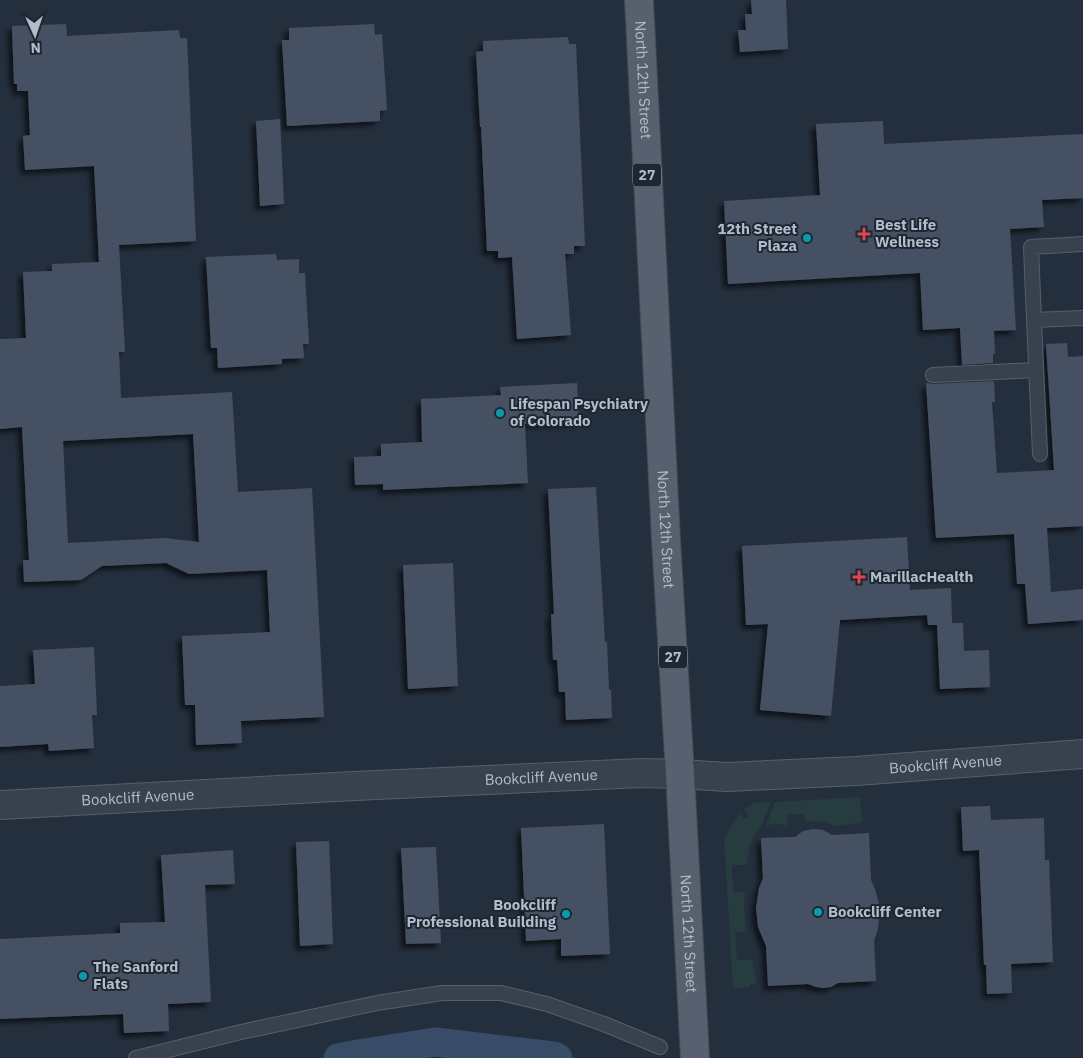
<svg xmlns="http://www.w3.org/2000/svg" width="1083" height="1058" viewBox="0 0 1083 1058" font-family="'IBM Plex Sans',sans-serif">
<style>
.green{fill:#263c3f}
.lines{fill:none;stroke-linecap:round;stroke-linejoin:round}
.canal{stroke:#394c67;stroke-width:29}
.building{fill:#455162;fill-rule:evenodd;filter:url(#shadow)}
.service-casing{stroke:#565f6c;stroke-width:16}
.minor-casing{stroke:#565f6c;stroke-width:30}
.tertiary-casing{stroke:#565f6c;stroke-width:30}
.primary-casing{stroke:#414a57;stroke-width:30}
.service{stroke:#38414e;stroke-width:14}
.minor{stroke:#38414e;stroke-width:28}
.tertiary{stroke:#38414e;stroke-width:28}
.primary{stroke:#56606e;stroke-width:28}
.health-dot{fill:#e0444e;stroke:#1d2633;stroke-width:2}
.culture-dot{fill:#0f9aa8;stroke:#1d2633;stroke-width:2}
.labels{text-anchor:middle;stroke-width:4;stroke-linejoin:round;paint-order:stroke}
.shield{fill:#1d2633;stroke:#878f9c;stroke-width:1}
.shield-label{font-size:14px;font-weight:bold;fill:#b4bcc9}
.street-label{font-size:15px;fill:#b4bcc9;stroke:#1d2633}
.poi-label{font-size:15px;font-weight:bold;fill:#b4bcc9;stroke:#1d2633;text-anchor:start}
</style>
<defs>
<filter id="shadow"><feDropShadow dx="-4.5" dy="4.5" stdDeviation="2.5" flood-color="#0009"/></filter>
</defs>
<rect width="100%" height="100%" fill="#242f3e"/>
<path class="green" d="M 860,797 L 862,823 L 835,826 L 826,822 L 805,821 L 804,814 L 787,815 L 787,826 L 781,824 L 766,825 L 775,802 Z
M 771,802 L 762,824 L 751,842 L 749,850 L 746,865 L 732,865 L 733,892 L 745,892 L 744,906 L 746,932 L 735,932 L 737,960 L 752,960 L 757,984 L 750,984 L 750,987 L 733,988 L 724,839 L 730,827 L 740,814 L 745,818 L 748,818 L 749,816 L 744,809 L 755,803 Z"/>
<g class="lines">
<path class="canal" d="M 338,1058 L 358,1054 L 435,1042 L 554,1056 L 558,1058"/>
</g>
<path class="building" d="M 751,0 L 786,0 L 788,49 L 740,52 L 738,30 L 746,30 L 745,14 L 752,14 Z
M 66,24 L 67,36 L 179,30 L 180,38 L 187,38 L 196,241 L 119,245 L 125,352 L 119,352 L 121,398 L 232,392 L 238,492 L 312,488 L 324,717 L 241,721 L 242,743 L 196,745 L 195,705 L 185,705 L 182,636 L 270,632 L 267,570 L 189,574 L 166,563 L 102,566 L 81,580 L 24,582 L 23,560 L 29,560 L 22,427 L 0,429 L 0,339 L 26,338 L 23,272 L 52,271 L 52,264 L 99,262 L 94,166 L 25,170 L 23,136 L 30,135 L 28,91 L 17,91 L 17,84 L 14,84 L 12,26 ZM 193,434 L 199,542 L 165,538 L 68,543 L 63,441 Z
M 374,24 L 375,35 L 382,34 L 387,110 L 380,111 L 380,121 L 287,126 L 282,40 L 289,40 L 289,28 Z
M 568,37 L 569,44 L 576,44 L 585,246 L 574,246 L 574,254 L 565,254 L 571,335 L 517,339 L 512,257 L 498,258 L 498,251 L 487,251 L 481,127 L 480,127 L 476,52 L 483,51 L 483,41 Z
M 280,119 L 284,204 L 260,206 L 256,121 Z
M 883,121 L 884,144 L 1083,134 L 1083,198 L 1042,200 L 1044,227 L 1010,229 L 1016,330 L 994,331 L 995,354 L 993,354 L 993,363 L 962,365 L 960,328 L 923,330 L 920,273 L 728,284 L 724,201 L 820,195 L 816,124 Z
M 276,254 L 277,260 L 299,259 L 299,273 L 305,273 L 309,344 L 303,344 L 304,358 L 282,359 L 282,364 L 218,368 L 217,348 L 211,348 L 206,257 Z
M 1067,343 L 1068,357 L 1083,356 L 1083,526 L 1047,528 L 1051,592 L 1083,589 L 1083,620 L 1028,624 L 1025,584 L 1017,584 L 1014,534 L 936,538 L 926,383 L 933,384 L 994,381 L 995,402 L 992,402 L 997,473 L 1054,470 L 1046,344 Z
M 577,383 L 579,422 L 525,424 L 528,483 L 383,490 L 383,484 L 355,485 L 354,457 L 381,456 L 381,444 L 422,442 L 421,399 L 501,395 L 500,387 Z
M 596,487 L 605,642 L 607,642 L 609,690 L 611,690 L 612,718 L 566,720 L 565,692 L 559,692 L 557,660 L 553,660 L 551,614 L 554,614 L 548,489 Z
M 907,537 L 910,590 L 951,588 L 952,623 L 963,623 L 964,651 L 989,650 L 990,687 L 940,689 L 937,625 L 928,625 L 927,615 L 840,620 L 831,716 L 760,710 L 768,624 L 746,625 L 742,546 Z
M 453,563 L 458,686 L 408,689 L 403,565 Z
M 94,647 L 97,715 L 92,715 L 94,748 L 49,751 L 48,744 L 0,747 L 0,686 L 35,684 L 33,650 Z
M 990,806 L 991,820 L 1044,818 L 1045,860 L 1049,860 L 1053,962 L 1011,964 L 1012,993 L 987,994 L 986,965 L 984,965 L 979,850 L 963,851 L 961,807 Z
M 604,824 L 610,954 L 561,956 L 561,939 L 526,941 L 521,828 Z
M 813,829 L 823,830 L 832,835 L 869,833 L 871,880 L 876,892 L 879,904 L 879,916 L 878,929 L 874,941 L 876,981 L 838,983 L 831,987 L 823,988 L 816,987 L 808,984 L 768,986 L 766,946 L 758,927 L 756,908 L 759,888 L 763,878 L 761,838 L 795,837 L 803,831 Z
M 329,841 L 333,944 L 300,946 L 296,842 Z
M 436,847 L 441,943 L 406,944 L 401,848 Z
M 233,850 L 235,884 L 205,885 L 211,1002 L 168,1004 L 169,1031 L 124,1033 L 123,1014 L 0,1019 L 0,939 L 120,933 L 120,923 L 165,922 L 161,855 Z"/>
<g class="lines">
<defs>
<path id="service" d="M 1083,244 L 1031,247 L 1034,320 L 1083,318
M 1034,320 L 1040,454
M 933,375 L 1036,370
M 136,1058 L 241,1032 L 377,1003 L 442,993 L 501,993 L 547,1004 L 604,1024 L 660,1047"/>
<g id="minor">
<path id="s1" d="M 0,805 L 354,786 L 642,773 L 680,774"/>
</g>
<g id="tertiary">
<path id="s2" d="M 680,774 L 727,777 L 856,771 L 1083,754"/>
</g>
<g id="primary">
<path id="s3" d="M 639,0 L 666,540 L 680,774 L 695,1058"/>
</g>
</defs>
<use href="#service" class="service-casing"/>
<use href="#minor" class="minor-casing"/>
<use href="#tertiary" class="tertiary-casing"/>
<use href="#primary" class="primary-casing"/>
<use href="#service" class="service"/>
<use href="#minor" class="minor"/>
<use href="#tertiary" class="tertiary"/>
<use href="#primary" class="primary"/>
</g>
<g class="health-dot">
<path d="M861.5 226.5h5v5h5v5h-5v5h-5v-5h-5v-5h5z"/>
<path d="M856.5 569.5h5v5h5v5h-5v5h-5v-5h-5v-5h5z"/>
</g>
<g class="culture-dot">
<circle cx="807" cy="238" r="5"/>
<circle cx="500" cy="413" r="5"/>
<circle cx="818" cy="912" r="5"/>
<circle cx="566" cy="914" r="5"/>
<circle cx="83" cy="976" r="5"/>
</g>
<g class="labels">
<g class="shield">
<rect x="633" y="163.5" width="28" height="23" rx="4"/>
<rect x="659" y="645.5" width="28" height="23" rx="4"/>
</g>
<g class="shield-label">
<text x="647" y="180">27</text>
<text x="673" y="662">27</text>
</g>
<g class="street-label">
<text dy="5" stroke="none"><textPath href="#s3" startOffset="80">North 12th Street</textPath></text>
<text dy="5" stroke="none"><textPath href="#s3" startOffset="530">North 12th Street</textPath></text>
<text dy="5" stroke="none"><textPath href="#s2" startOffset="266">Bookcliff Avenue</textPath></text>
<text dy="5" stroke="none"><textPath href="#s1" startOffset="542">Bookcliff Avenue</textPath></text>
<text dy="5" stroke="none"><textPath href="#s1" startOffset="138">Bookcliff Avenue</textPath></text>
<text dy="5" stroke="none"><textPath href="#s3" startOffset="935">North 12th Street</textPath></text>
</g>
<g class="poi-label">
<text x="875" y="230">Best Life<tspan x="875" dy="17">Wellness</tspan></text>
<text x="797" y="234" text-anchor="end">12th Street<tspan x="797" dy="17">Plaza</tspan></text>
<text x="510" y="409">Lifespan Psychiatry<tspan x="510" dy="17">of Colorado</tspan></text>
<text x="870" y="582">MarillacHealth</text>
<text x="556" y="910" text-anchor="end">Bookcliff<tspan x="556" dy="17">Professional Building</tspan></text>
<text x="828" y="917">Bookcliff Center</text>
<text x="93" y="972">The Sanford<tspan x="93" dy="17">Flats</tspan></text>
</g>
</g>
<g transform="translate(35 35) rotate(177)" stroke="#1d2633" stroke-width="4" paint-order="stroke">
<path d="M0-4L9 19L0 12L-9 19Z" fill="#b4bcc9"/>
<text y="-8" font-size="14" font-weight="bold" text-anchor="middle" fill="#b4bcc9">N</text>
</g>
</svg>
